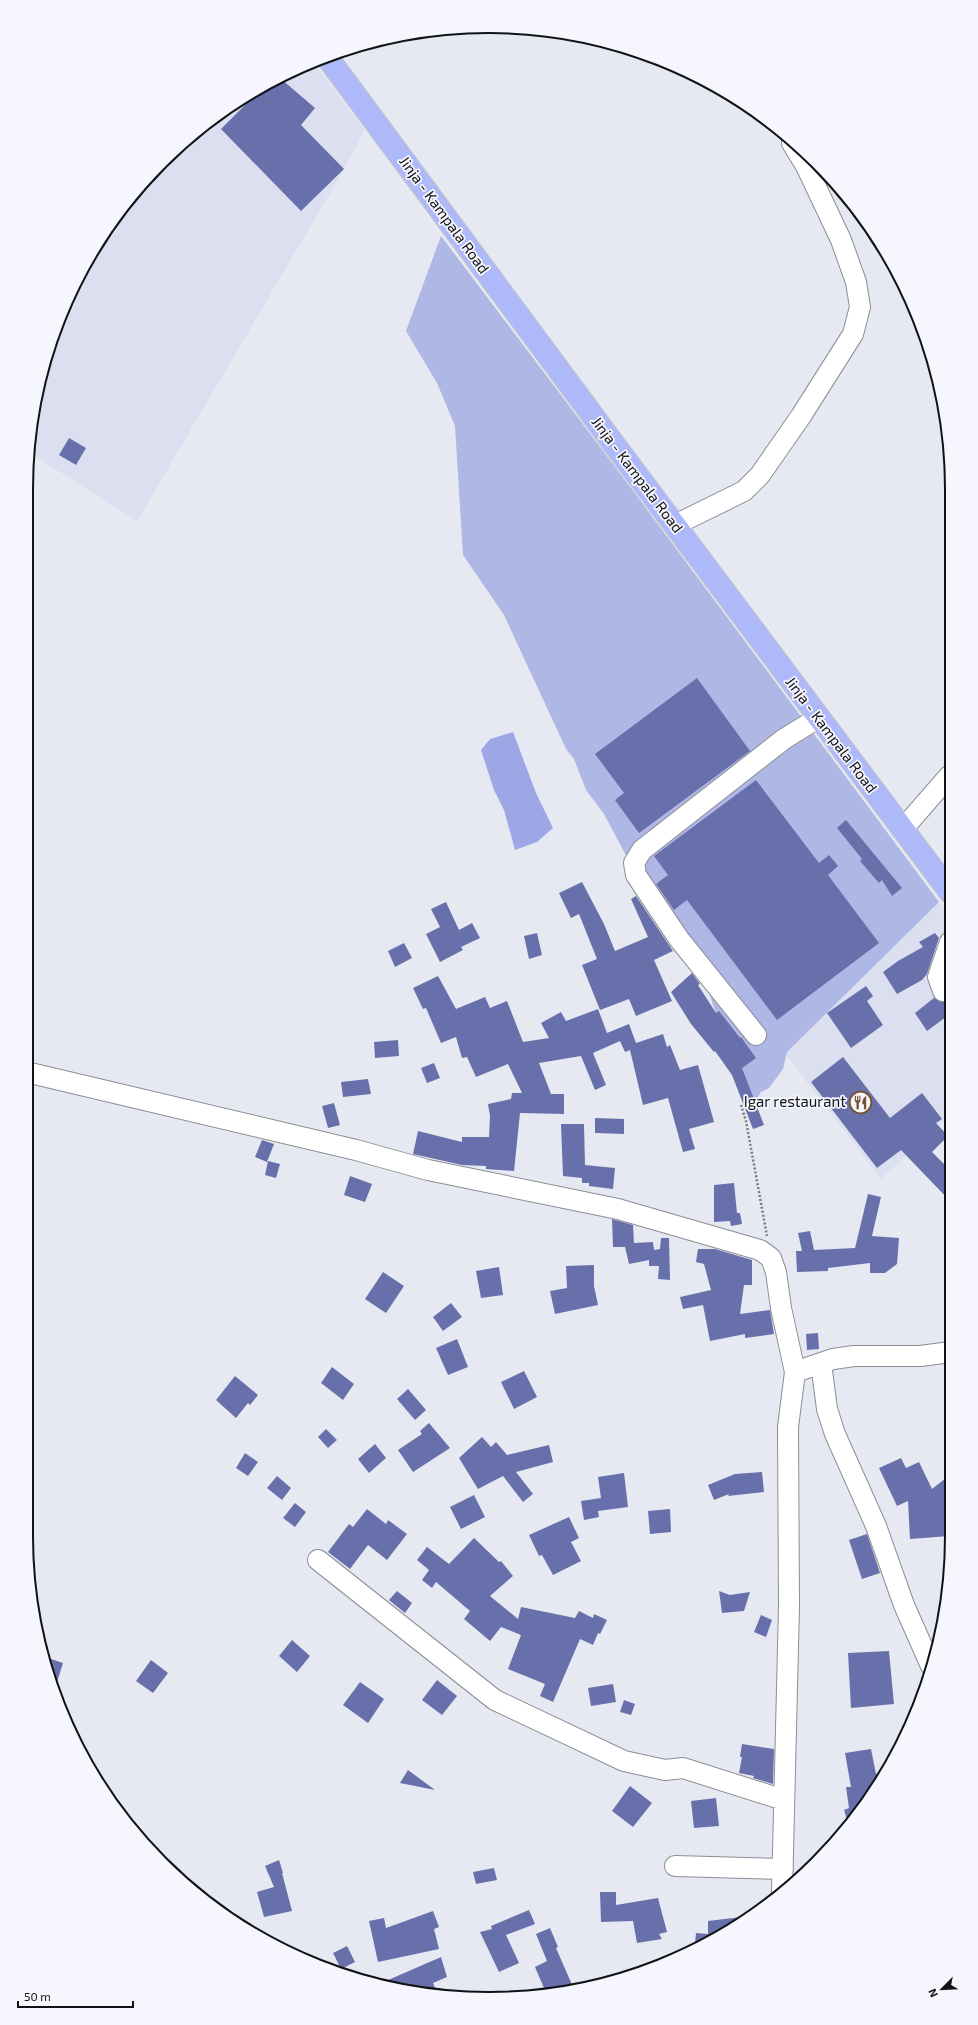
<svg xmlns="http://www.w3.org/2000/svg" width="978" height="2025" viewBox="0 0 978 2025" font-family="'Exo 2',sans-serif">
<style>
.built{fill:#dcdfef}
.green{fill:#afb7e5}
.water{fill:#9da7e6}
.building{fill:#6870ab}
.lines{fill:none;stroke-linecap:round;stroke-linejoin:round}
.minor-casing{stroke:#8c8e96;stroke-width:22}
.highway-casing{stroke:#c6c6c7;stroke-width:24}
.path{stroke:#797b81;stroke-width:2.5;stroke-dasharray:2 2;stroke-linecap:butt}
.minor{stroke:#fff;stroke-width:20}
.highway{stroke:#aeb9fa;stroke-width:22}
.labels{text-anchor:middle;stroke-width:3.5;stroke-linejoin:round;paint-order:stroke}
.street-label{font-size:15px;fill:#111215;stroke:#f5f6fe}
.poi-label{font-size:15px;fill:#111215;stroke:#f5f6fe;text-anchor:end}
.rim{fill:none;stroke:#111215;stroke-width:2}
</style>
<rect width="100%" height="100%" fill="#e7e9f2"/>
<path class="built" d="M 312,61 L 365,130 L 339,178 L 137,521 L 30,453 L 35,398 L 61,312 L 104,232 L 162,161 L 232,104 Z
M 939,902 L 950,916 L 950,1115 L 881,1179 L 784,1052 Z"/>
<path class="green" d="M 441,236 L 631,488 L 939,902 L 787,1052 L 783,1069 L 769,1088 L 761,1092 L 748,1114 L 708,989 L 639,880 L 604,814 L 586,790 L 574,759 L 566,749 L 504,615 L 463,555 L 455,426 L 437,383 L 406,331 Z"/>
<path class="water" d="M 513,732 L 536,793 L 553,828 L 537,842 L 515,850 L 504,810 L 494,790 L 481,750 L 490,739 Z"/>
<path class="building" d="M 280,78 L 315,108 L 301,125 L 344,169 L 301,211 L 221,129 L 263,87 Z
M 69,438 L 86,448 L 76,465 L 59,455 Z
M 697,678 L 750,751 L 639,833 L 615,800 L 624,793 L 595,754 Z
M 756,780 L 819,863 L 829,855 L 838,866 L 828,875 L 879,943 L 777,1020 L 687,900 L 674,910 L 656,884 L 668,875 L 654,856 Z
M 846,820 L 902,888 L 892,896 L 882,880 L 879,883 L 860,861 L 862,859 L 837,828 Z
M 582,882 L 604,924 L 615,951 L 648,937 L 631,899 L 636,896 L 673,951 L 654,960 L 672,1001 L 636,1016 L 629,999 L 600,1010 L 582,965 L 597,959 L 579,914 L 571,918 L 559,893 Z
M 446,902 L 459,930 L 472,923 L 480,938 L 461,947 L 463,950 L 440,962 L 426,934 L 440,927 L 431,909 Z
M 537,933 L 542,955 L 529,959 L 524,936 Z
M 935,933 L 939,938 L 927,974 L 922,980 L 897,994 L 883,972 L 898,961 L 923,947 L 919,942 Z
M 404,943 L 412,958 L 395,967 L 388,951 Z
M 692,973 L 700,984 L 698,985 L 716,1013 L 719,1011 L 740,1038 L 741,1037 L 756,1058 L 742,1068 L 764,1125 L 753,1129 L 732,1075 L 715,1051 L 714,1052 L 691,1024 L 671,992 Z
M 438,976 L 456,1009 L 485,997 L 490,1008 L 507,1001 L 523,1042 L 549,1038 L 541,1023 L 561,1012 L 566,1021 L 598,1009 L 607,1033 L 629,1024 L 636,1043 L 663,1034 L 667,1047 L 670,1045 L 680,1070 L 698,1065 L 714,1122 L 689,1129 L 695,1149 L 683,1152 L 668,1098 L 643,1105 L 630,1050 L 625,1052 L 620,1041 L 593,1053 L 606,1085 L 595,1090 L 581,1056 L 539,1063 L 551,1094 L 564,1094 L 564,1114 L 520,1113 L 514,1171 L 486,1169 L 486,1166 L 462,1165 L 413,1154 L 418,1131 L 462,1142 L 462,1137 L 489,1137 L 490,1116 L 488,1104 L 511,1099 L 512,1093 L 522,1093 L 508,1064 L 476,1077 L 467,1057 L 462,1058 L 456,1037 L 441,1043 L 426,1008 L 423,1009 L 413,988 Z
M 866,986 L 873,996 L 867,1001 L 883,1025 L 851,1048 L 827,1013 Z
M 934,998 L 941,1002 L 950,1000 L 950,1014 L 927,1031 L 915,1013 Z
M 398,1040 L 399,1056 L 375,1058 L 374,1042 Z
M 843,1057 L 890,1118 L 922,1093 L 942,1119 L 936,1123 L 948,1136 L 932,1152 L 951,1171 L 951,1202 L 901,1150 L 877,1168 L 811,1082 Z
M 434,1063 L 440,1078 L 427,1083 L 421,1068 Z
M 368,1079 L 371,1094 L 343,1097 L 341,1082 Z
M 334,1103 L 340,1125 L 328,1128 L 322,1106 Z
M 595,1118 L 624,1119 L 624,1134 L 595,1133 Z
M 561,1124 L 584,1124 L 585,1165 L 615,1168 L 613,1189 L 589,1186 L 589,1183 L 582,1183 L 582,1178 L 563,1176 Z
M 262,1140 L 274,1144 L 267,1162 L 255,1157 Z
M 268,1161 L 280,1164 L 276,1178 L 265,1175 Z
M 350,1176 L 372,1184 L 365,1202 L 344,1195 Z
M 734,1183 L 737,1213 L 740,1213 L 742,1224 L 731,1226 L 730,1221 L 714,1222 L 714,1185 Z
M 868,1194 L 881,1197 L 872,1236 L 899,1238 L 897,1264 L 885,1273 L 870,1273 L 870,1263 L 828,1268 L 828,1271 L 797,1272 L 796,1251 L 802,1251 L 798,1233 L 810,1231 L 814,1250 L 855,1248 Z
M 612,1219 L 633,1225 L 634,1243 L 653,1242 L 654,1250 L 660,1249 L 661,1238 L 669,1238 L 670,1280 L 658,1279 L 659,1266 L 649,1266 L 649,1260 L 629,1264 L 625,1247 L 613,1247 Z
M 698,1249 L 715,1249 L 752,1260 L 752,1285 L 744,1285 L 740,1314 L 770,1310 L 774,1334 L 745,1338 L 745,1334 L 710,1341 L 703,1305 L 683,1309 L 680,1297 L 711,1290 L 704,1264 L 696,1262 Z
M 594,1265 L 594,1286 L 598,1305 L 555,1314 L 550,1291 L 567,1288 L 566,1266 Z
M 499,1267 L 503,1295 L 481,1298 L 476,1271 Z
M 383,1272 L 404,1286 L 386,1313 L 365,1299 Z
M 451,1303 L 462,1317 L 443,1331 L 433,1317 Z
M 818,1333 L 819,1349 L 807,1350 L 806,1334 Z
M 457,1339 L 468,1367 L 448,1375 L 436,1348 Z
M 332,1367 L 354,1384 L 343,1400 L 321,1383 Z
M 524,1371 L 537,1397 L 514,1409 L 501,1382 Z
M 235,1376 L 258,1395 L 250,1405 L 248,1403 L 236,1418 L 216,1400 Z
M 408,1389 L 426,1410 L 415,1420 L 397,1399 Z
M 429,1423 L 450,1448 L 413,1472 L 398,1450 L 422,1434 L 420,1431 Z
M 326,1429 L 337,1440 L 328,1448 L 318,1437 Z
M 482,1437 L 491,1447 L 496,1442 L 507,1455 L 549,1445 L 553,1462 L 516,1472 L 533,1494 L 523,1502 L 503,1476 L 478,1489 L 459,1458 Z
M 375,1444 L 386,1458 L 369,1473 L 358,1459 Z
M 245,1453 L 258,1462 L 248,1476 L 236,1468 Z
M 901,1458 L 906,1468 L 919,1462 L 932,1489 L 946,1478 L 949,1536 L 910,1539 L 908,1501 L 897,1506 L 879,1468 Z
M 762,1472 L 764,1492 L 728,1496 L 729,1494 L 714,1500 L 708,1485 L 735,1474 Z
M 624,1473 L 628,1507 L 598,1511 L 599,1517 L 584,1520 L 581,1501 L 601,1498 L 598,1477 Z
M 277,1476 L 291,1488 L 282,1500 L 267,1488 Z
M 474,1495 L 485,1517 L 461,1529 L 450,1507 Z
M 295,1503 L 306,1512 L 295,1527 L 283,1518 Z
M 367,1509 L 386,1524 L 388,1520 L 407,1534 L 387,1560 L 368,1545 L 350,1569 L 328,1552 L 349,1524 L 353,1527 Z
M 670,1509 L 671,1532 L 650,1534 L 648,1511 Z
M 569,1517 L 579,1538 L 571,1542 L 581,1561 L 553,1575 L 542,1555 L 539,1556 L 529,1535 Z
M 867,1534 L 880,1573 L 862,1579 L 849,1540 Z
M 474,1538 L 499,1562 L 501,1561 L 513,1576 L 490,1596 L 518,1619 L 521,1607 L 575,1618 L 579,1611 L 593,1618 L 594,1614 L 607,1620 L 600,1634 L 598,1633 L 593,1645 L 580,1639 L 553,1702 L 540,1696 L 545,1684 L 508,1669 L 521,1635 L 501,1627 L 490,1641 L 464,1619 L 470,1611 L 436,1582 L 432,1588 L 422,1580 L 429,1570 L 417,1560 L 427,1547 L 449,1564 Z
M 397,1591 L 412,1603 L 405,1613 L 389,1600 Z
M 719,1591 L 730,1595 L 750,1592 L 744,1611 L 722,1613 Z
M 761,1615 L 772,1620 L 766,1637 L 754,1632 Z
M 292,1640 L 310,1656 L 297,1672 L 279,1656 Z
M 889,1651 L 894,1704 L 851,1708 L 848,1653 Z
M 51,1659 L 63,1663 L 54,1692 L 47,1671 Z
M 151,1660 L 168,1673 L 153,1693 L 136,1681 Z
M 437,1680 L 457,1696 L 442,1715 L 422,1700 Z
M 360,1682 L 384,1699 L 368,1723 L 343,1705 Z
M 613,1684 L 616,1702 L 591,1706 L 588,1688 Z
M 624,1700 L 635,1704 L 631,1715 L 620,1712 Z
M 742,1744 L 774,1749 L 773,1784 L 753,1778 L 754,1776 L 739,1773 L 742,1757 L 740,1757 Z
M 871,1749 L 876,1774 L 885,1772 L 874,1793 L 849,1826 L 844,1810 L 849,1808 L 846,1787 L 851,1787 L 845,1753 Z
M 408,1770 L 435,1790 L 400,1783 Z
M 630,1786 L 652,1803 L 633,1827 L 612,1811 Z
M 716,1798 L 719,1826 L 694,1828 L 691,1801 Z
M 279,1860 L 283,1873 L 282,1873 L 292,1911 L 264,1917 L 257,1892 L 274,1887 L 265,1866 Z
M 494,1868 L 497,1880 L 476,1884 L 473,1872 Z
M 600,1892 L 616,1892 L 616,1905 L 658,1898 L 667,1932 L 659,1934 L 662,1939 L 637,1943 L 633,1921 L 601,1922 Z
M 529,1910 L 535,1924 L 506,1935 L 519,1963 L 499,1972 L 480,1932 L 492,1929 L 491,1926 Z
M 433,1911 L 439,1927 L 434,1929 L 439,1949 L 378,1962 L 369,1921 L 384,1918 L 386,1928 Z
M 750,1916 L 704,1945 L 695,1944 L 696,1933 L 708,1934 L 708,1921 Z
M 550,1928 L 558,1947 L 556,1948 L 573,1987 L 562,1992 L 547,1995 L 535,1967 L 547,1961 L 536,1934 Z
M 347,1946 L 355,1962 L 341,1969 L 333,1953 Z
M 441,1957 L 447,1977 L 433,1983 L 438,1995 L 398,1990 L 379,1984 Z"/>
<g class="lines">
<defs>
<path id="minor" d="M 675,525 L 744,491 L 760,475 L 801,416 L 853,334 L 860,307 L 856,282 L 841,240 L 806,166 L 792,143
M 902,830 L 949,776
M 943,991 L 938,977 L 950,942
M 756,1035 L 679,939 L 636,875 L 634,863 L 642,850 L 784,739 L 818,718
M 26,1072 L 356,1150 L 428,1170 L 618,1209 L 760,1250 L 771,1258 L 776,1272 L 781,1308 L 795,1372
M 821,1363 L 827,1409 L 835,1434 L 876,1526 L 904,1605 L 931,1666
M 318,1560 L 495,1700 L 624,1761 L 665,1770 L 683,1768 L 784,1800
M 675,1866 L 783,1869
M 782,1893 L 789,1606 L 788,1427 L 795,1372 L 833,1359 L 854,1356 L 920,1356 L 951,1352"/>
<path id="highway" d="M 327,57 L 613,443 L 950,892"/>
</defs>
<use href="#minor" class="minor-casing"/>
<use href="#highway" class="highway-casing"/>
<path class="path" d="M 741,1105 L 746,1121 L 767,1236"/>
<use href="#minor" class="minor"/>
<use href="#highway" class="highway"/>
</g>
<defs>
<symbol id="restaurant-ring" viewBox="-11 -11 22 22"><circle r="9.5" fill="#f5f6fe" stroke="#76522b" stroke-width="1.5"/><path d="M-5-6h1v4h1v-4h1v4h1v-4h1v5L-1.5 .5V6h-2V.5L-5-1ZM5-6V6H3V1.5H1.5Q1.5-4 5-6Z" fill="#76522b"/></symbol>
</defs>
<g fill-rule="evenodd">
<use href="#restaurant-ring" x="848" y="1090" width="25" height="25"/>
</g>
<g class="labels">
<g class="street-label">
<text transform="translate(444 215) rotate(54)" y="5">Jinja - Kampala Road</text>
<text transform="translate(637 475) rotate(53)" y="5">Jinja - Kampala Road</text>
<text transform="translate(831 735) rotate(53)" y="5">Jinja - Kampala Road</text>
</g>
<g class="poi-label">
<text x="846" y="1107">Igar restaurant</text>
</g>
</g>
<path d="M0 0H978V2025H0ZM489 33H489A456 456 0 0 1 945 489V1536A456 456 0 0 1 489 1992H489A456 456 0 0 1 33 1536V489A456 456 0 0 1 489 33Z" fill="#f5f6fe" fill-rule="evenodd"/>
<path class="rim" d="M489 33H489A456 456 0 0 1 945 489V1536A456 456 0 0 1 489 1992H489A456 456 0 0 1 33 1536V489A456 456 0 0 1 489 33Z"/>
<g transform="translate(942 1989) rotate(246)" stroke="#f5f6fe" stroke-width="3" paint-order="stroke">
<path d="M0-3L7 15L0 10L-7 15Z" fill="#111215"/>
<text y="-6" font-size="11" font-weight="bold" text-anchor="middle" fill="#111215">N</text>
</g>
<path d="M18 2001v6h115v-6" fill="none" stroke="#111215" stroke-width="2"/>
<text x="24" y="2001" font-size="12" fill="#111215" stroke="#f5f6fe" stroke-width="3" paint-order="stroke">50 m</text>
</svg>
